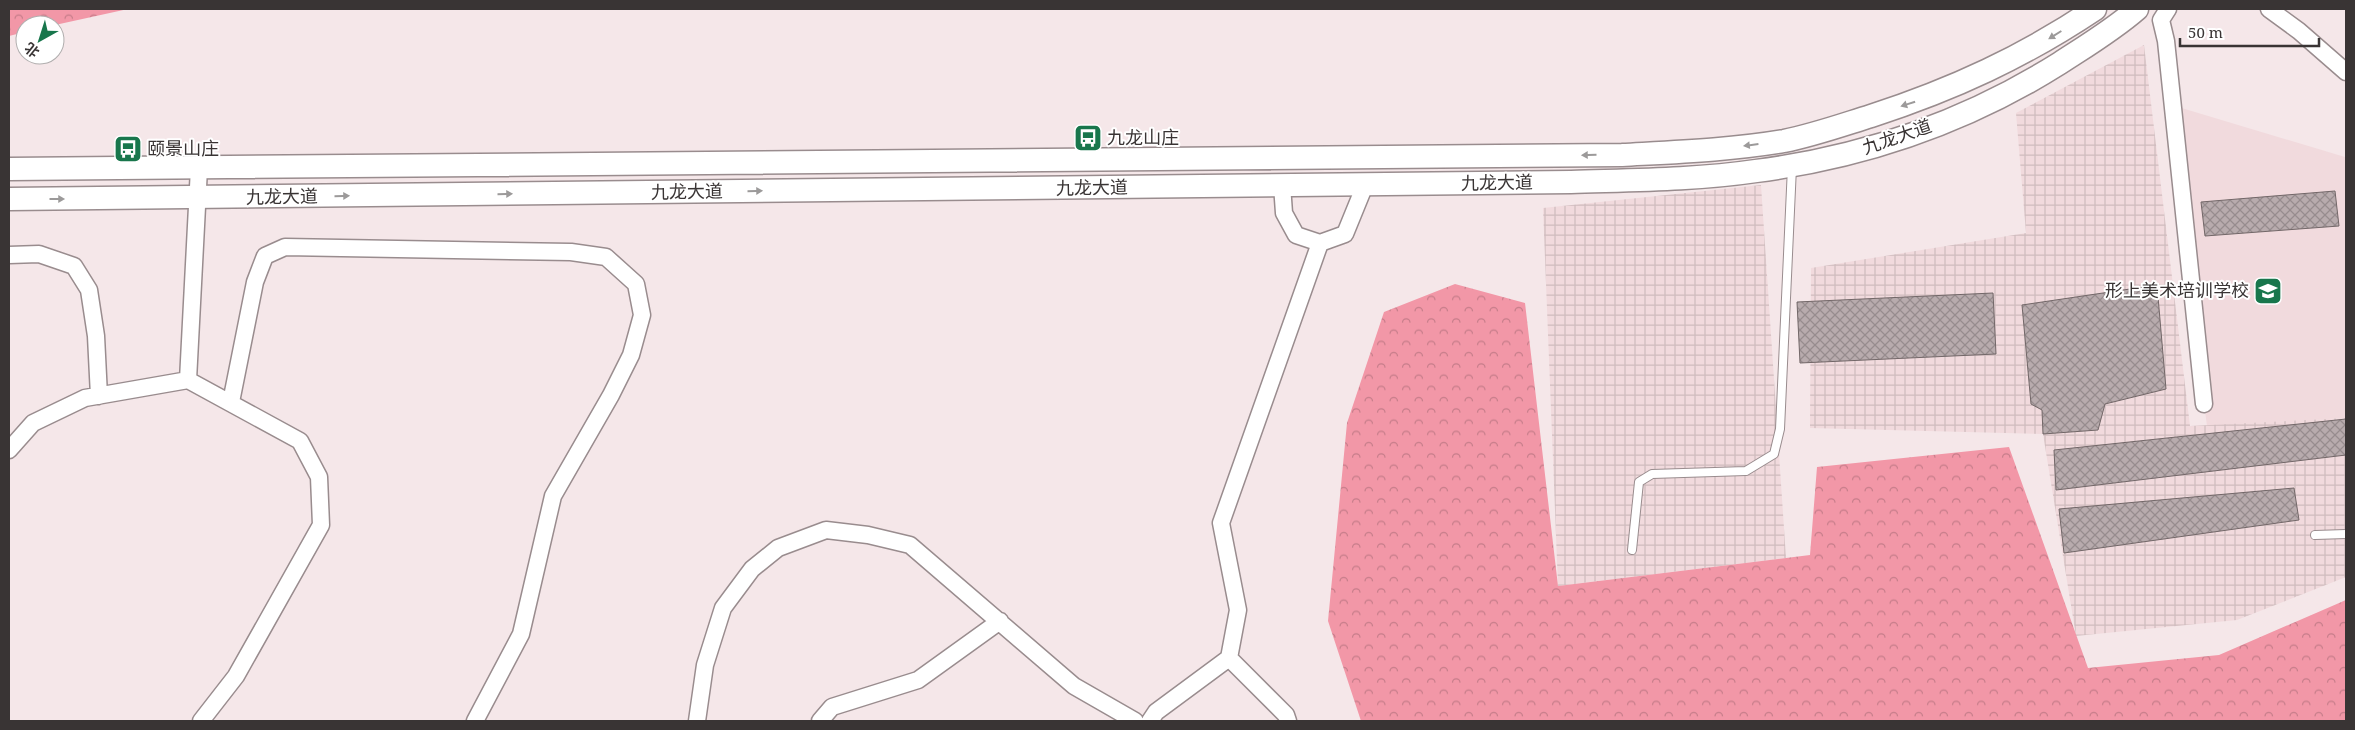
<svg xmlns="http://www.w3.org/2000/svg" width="2355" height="730" viewBox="0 0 2355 730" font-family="'Noto Serif','Noto Sans SC',serif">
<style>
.built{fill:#f1dadd}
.industrial{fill:url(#industrial-grid)}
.forest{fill:url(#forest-crowns)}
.building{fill:url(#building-cross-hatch);stroke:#726768}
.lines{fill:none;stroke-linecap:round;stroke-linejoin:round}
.service-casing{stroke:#998c8e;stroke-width:10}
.minor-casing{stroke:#998c8e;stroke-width:19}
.secondary-casing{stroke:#998c8e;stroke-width:25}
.service{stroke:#fff;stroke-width:8}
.minor{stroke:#fff;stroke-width:16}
.secondary{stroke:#fff;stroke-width:22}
.oneway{fill:#9c9a9a}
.labels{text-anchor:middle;stroke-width:4;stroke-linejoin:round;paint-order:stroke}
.street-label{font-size:18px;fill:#393434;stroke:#fff}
.poi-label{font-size:18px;fill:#393434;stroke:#fff;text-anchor:start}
</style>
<defs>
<pattern id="industrial-grid" width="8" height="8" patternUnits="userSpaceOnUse" patternTransform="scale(1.25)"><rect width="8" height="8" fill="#f1dadd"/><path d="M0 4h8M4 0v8" fill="none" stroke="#cfbcbe"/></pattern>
<pattern id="forest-crowns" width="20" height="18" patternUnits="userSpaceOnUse" patternTransform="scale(1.25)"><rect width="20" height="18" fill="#f297a7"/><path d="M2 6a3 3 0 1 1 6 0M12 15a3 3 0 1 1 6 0" fill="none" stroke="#c57c89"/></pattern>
<pattern id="building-cross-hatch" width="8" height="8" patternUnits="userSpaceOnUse" patternTransform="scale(1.25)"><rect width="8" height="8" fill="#b8abad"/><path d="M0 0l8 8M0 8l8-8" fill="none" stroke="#978c8e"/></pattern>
</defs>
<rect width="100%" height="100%" fill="#f5e7e9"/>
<path class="built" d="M 2165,103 L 2345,157 L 2346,418 L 2207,426 Z"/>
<path class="industrial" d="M 2144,45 L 2190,426 L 2346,418 L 2346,577 L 2237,620 L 2076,636 L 2043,434 L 1810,428 L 1811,268 L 2026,233 L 2016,113 Z
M 1761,185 L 1786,558 L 1558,586 L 1543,208 Z"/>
<path class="forest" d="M 9,9 L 128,9 L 55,25 L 25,25 L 25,32 L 9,36 Z
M 1455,284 L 1525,303 L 1558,586 L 1810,555 L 1817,467 L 2009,447 L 2088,668 L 2219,655 L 2346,600 L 2346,721 L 1361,721 L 1328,621 L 1347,423 L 1384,312 Z"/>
<path class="building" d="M 2335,191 L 2339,226 L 2205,236 L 2201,202 Z
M 2157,285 L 2166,389 L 2105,404 L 2098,430 L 2043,434 L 2042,410 L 2031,404 L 2022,305 Z
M 1993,293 L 1996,354 L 1800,363 L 1797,302 Z
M 2346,419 L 2346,455 L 2056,490 L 2054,450 Z
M 2294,488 L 2299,520 L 2064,553 L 2059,509 Z"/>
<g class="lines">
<defs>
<path id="service" d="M 2315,535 L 2346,534
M 1632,550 L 1639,482 L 1652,474 L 1746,471 L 1774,454 L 1780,429 L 1792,167"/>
<path id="minor" d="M 2168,9 L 2161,20 L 2166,41 L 2204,404
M 2269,9 L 2299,31 L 2346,72
M 1282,185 L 1284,213 L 1296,235 L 1320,243 L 1345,234 L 1365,185
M 9,255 L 39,254 L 74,266 L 89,290 L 96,336 L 99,396
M 188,380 L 199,168
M 231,402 L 255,282 L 265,256 L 285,247 L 571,252 L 606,257 L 636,284 L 642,315 L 631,355 L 611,395 L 553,496 L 521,634 L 475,721
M 9,450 L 33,423 L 85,398 L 188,380 L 300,441 L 319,477 L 321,525 L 236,676 L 201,721
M 697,721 L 705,665 L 723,608 L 752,569 L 778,548 L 826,530 L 868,535 L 910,545 L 1074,686 L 1135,721
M 820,721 L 832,707 L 918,680 L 1000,621
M 1150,721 L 1156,712 L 1229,658
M 1288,721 L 1286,715 L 1229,658 L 1238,610 L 1221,523 L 1320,243"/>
<path id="secondary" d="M 9,169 L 1622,155 C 1676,152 1731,150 1784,141 C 1814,135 1842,125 1871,116 C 1954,89 2023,57 2095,9
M 9,199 L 1571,182 C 1633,180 1695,180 1756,171 C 1864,157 1968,121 2060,63 C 2086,46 2113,30 2137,9"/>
</defs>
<use href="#service" class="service-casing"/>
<use href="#minor" class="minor-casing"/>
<use href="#secondary" class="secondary-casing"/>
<use href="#service" class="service"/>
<use href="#minor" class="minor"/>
<use href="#secondary" class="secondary"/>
</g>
<defs><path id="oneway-solid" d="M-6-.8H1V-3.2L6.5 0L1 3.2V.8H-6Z" transform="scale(1.25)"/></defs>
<g class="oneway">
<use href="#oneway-solid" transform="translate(2055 35) rotate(148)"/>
<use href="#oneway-solid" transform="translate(1908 104) rotate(162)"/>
<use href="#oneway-solid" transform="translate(1751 145) rotate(173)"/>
<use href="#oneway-solid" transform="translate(1589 155) rotate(179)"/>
<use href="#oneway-solid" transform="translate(755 191) rotate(-1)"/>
<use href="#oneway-solid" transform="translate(505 194) rotate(-1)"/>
<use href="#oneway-solid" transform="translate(342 196) rotate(-1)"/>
<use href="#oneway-solid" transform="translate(57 199)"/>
</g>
<defs>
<symbol id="bus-square" viewBox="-11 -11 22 22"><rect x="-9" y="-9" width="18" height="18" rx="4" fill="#18764c" stroke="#fff"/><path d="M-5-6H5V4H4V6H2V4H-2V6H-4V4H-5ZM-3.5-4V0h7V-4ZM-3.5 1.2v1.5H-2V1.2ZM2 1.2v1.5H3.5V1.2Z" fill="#fff"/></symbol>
<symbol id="school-square" viewBox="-11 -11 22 22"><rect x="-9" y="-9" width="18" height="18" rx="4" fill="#18764c" stroke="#fff"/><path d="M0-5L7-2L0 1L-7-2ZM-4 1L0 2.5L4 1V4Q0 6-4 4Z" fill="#fff"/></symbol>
</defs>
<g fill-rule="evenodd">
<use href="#bus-square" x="1072" y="122" width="32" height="32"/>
<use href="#bus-square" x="112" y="133" width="32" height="32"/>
<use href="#school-square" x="2252" y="275" width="32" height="32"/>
</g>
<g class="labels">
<g class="street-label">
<text transform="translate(1897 137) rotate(-19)" y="6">九龙大道</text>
<text transform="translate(1497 183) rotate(-1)" y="6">九龙大道</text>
<text transform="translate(1092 188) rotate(-1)" y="6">九龙大道</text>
<text transform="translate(687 192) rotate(-1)" y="6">九龙大道</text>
<text transform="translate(282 197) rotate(-1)" y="6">九龙大道</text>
</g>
<g class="poi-label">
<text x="1107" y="144">九龙山庄</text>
<text x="147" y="155">颐景山庄</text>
<text x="2249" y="297" text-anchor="end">形上美术培训学校</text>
</g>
</g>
<rect width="2355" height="730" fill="none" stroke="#393434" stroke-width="20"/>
<g transform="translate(40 40) rotate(219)"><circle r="24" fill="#ffffff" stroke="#b0aeae"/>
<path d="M0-4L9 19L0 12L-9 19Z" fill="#18764c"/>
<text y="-8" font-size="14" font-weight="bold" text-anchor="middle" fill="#393434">北</text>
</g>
<path d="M2180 38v8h139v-8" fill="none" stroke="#393434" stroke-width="2.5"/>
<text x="2188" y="38" font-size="15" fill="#393434" stroke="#ffffff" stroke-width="4" paint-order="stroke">50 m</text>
</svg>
